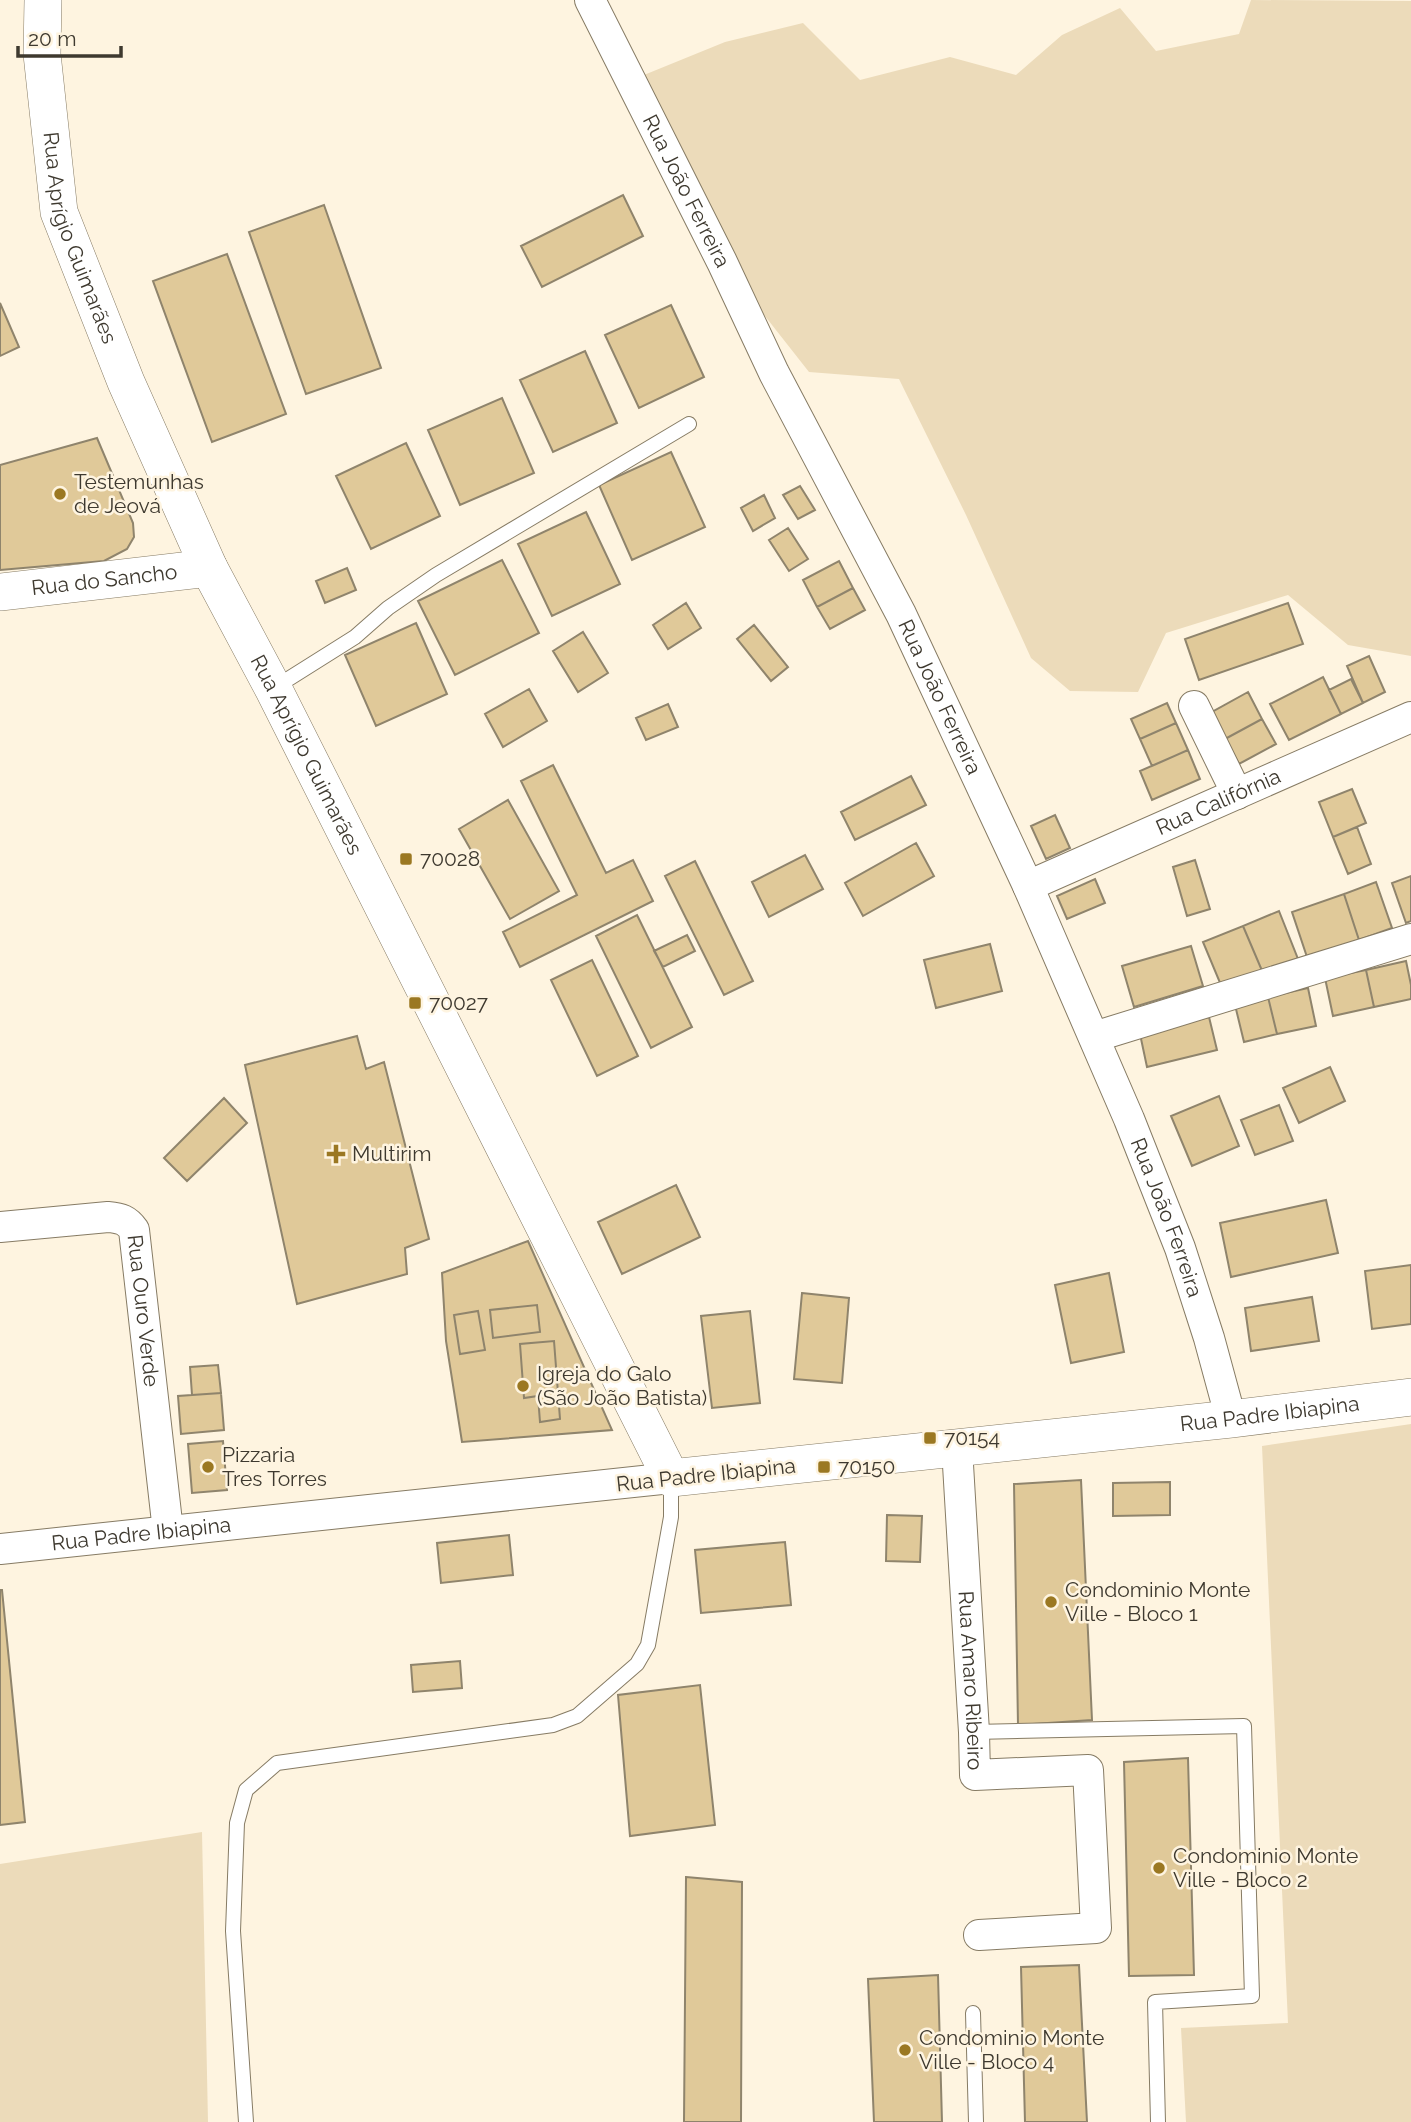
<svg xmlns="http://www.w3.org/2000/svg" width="1411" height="2122" viewBox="0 0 1411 2122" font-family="Raleway,sans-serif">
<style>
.green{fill:#ecdbba}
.building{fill:#e0c999;stroke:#8f846c;stroke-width:2}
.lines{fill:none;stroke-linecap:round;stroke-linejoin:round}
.service-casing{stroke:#867b64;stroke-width:16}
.minor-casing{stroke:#867b64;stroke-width:32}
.tertiary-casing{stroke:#867b64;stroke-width:38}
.service{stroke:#fff;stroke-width:14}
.minor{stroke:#fff;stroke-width:30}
.tertiary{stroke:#fff;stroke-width:37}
.poi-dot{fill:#9b7822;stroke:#fef4e0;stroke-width:2.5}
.labels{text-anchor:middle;stroke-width:5;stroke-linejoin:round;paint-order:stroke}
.street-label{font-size:21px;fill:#3e392f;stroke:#fef4e0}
.poi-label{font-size:21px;fill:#3e392f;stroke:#fef4e0;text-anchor:start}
</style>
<rect width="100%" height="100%" fill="#fef4e0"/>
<path class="green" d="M 1251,0 L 1411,1 L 1411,656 L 1348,645 L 1288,595 L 1166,633 L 1138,692 L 1070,691 L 1031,658 L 966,515 L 899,379 L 809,372 L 761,311 L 639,77 L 725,42 L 803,23 L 860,80 L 950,57 L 1016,75 L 1062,35 L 1120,8 L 1156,51 L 1239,34 Z
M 1411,1424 L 1411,2122 L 1186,2122 L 1181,2028 L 1288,2023 L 1262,1446 Z
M 202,1832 L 208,2122 L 0,2122 L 0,1864 Z"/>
<path class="building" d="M 623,195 L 643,236 L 542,287 L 521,246 Z
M 324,205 L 381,368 L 306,394 L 249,232 Z
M 227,254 L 286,414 L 212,442 L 153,281 Z
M 0,303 L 19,347 L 0,356 Z
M 671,305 L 704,377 L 639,408 L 605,335 Z
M 585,351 L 617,423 L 553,452 L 520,380 Z
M 502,398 L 534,473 L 460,505 L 428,430 Z
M 97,438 L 133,523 L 134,537 L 127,549 L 104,561 L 0,570 L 0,465 Z
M 406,443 L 440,516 L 371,549 L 336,476 Z
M 671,452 L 705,527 L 632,560 L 599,485 Z
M 800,486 L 815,510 L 798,519 L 783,495 Z
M 764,495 L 775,518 L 753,531 L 741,508 Z
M 586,512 L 620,584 L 552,616 L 518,544 Z
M 788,528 L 808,559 L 789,571 L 769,540 Z
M 502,560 L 539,633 L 455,675 L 418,601 Z
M 839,561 L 853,588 L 817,607 L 803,580 Z
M 347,568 L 356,590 L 325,603 L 316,581 Z
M 853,588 L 865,610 L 830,629 L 817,607 Z
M 686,603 L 701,628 L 668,649 L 653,625 Z
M 1288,603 L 1303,644 L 1199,680 L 1185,639 Z
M 416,623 L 447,694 L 376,726 L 345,655 Z
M 754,625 L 788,667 L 771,681 L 737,639 Z
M 583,632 L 608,673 L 578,692 L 553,651 Z
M 1369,656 L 1385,692 L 1363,703 L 1347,666 Z
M 1323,677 L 1341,714 L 1289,740 L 1270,704 Z
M 1351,679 L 1363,703 L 1341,714 L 1329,690 Z
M 529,689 L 547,721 L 503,747 L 485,714 Z
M 1248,692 L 1262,719 L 1225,739 L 1212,712 Z
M 1167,703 L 1176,723 L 1140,739 L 1131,719 Z
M 668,704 L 678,727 L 646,740 L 636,718 Z
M 1262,719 L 1276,744 L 1239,764 L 1225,739 Z
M 1176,723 L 1188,750 L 1152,766 L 1140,739 Z
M 1188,750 L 1200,779 L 1152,800 L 1140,771 Z
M 553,765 L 606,873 L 633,860 L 653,901 L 520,967 L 503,932 L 577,895 L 521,781 Z
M 911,776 L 926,805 L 855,840 L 841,812 Z
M 1352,789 L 1366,823 L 1333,837 L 1319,802 Z
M 508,800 L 559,891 L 510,919 L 459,829 Z
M 1055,815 L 1070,848 L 1046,859 L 1031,826 Z
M 1357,827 L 1371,864 L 1348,874 L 1333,837 Z
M 916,843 L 934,876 L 863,916 L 845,883 Z
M 805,855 L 823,889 L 769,917 L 752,882 Z
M 1195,860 L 1210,909 L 1187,916 L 1173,867 Z
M 695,861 L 753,981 L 724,995 L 665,876 Z
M 1411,876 L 1411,921 L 1406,923 L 1392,883 Z
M 1095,879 L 1105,903 L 1067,919 L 1057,896 Z
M 1376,882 L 1392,928 L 1359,940 L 1344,894 Z
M 1344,894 L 1359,940 L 1307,957 L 1292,912 Z
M 1279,911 L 1298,959 L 1263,973 L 1243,926 Z
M 637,915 L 692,1027 L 651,1048 L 596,936 Z
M 1243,926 L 1263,973 L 1223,990 L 1203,942 Z
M 687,935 L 695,951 L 663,967 L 654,951 Z
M 990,944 L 1002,991 L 936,1008 L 924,960 Z
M 1191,946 L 1203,986 L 1134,1007 L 1122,966 Z
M 592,960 L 638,1056 L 597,1076 L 551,980 Z
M 1406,961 L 1411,985 L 1411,999 L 1374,1007 L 1366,970 Z
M 1366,970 L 1374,1007 L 1333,1016 L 1325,978 Z
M 1308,988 L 1316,1026 L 1277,1034 L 1268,997 Z
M 1268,997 L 1277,1034 L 1244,1042 L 1235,1005 Z
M 1209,1017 L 1217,1050 L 1147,1067 L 1140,1034 Z
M 357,1036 L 366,1069 L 384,1062 L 429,1239 L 405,1248 L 407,1274 L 297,1304 L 245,1065 Z
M 1330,1067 L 1345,1101 L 1299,1123 L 1283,1088 Z
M 1219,1096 L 1239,1146 L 1192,1166 L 1171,1116 Z
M 224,1098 L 247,1123 L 187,1181 L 164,1158 Z
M 1279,1105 L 1293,1141 L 1255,1155 L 1241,1120 Z
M 676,1185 L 700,1237 L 622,1274 L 598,1222 Z
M 1326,1200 L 1338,1253 L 1231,1277 L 1220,1223 Z
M 528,1241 L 612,1430 L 462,1442 L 446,1341 L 442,1273 Z
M 1411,1265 L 1411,1324 L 1372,1329 L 1365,1271 Z
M 1109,1273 L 1124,1352 L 1071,1363 L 1055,1285 Z
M 802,1293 L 849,1298 L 842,1383 L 794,1379 Z
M 1312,1297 L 1319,1341 L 1251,1351 L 1245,1308 Z
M 537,1305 L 540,1332 L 493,1338 L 490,1310 Z
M 478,1311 L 485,1350 L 460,1354 L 454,1315 Z
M 750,1311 L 760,1403 L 712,1408 L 701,1316 Z
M 554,1341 L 560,1419 L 540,1422 L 538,1396 L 524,1398 L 520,1344 Z
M 218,1365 L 221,1393 L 192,1395 L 190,1367 Z
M 221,1393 L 224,1430 L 181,1434 L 178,1396 Z
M 223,1441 L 227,1490 L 192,1493 L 188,1444 Z
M 1081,1480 L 1092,1720 L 1018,1725 L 1014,1484 Z
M 1170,1482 L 1170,1515 L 1113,1516 L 1113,1483 Z
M 887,1515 L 922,1516 L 920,1562 L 886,1561 Z
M 509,1535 L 513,1575 L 441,1583 L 437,1543 Z
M 785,1542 L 791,1605 L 701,1613 L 695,1550 Z
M 0,1590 L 2,1590 L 25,1822 L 0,1825 Z
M 460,1661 L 462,1688 L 413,1692 L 411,1665 Z
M 700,1685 L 715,1825 L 630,1836 L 618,1695 Z
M 1188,1758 L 1194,1975 L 1129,1976 L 1124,1762 Z
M 686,1877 L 742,1882 L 741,2122 L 684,2122 Z
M 1079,1965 L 1087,2122 L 1025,2122 L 1021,1967 Z
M 938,1975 L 942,2122 L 874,2122 L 868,1979 Z"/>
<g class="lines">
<defs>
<path id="service" d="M 274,688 L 355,637 L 388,608 L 436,575 L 689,424
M 974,1732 L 1244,1726 L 1252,1996 L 1155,2002 L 1158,2122
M 973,2013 L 976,2122
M 246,2122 L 233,1931 L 237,1823 L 246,1790 L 277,1763 L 553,1725 L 577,1716 L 637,1664 L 648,1645 L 671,1517 L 671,1480"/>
<g id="minor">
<path id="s1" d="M 590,0 L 722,262 L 774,373 L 901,614 L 1028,886 L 1129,1119 L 1180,1248 L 1209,1338 L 1231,1419"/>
<path d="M 1194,706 L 1237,794"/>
<path id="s2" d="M 1028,886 L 1411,717"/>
<path d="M 1094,1037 L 1411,939"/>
<path id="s3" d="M 0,1227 L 108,1217 C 121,1218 127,1220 134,1230 L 168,1531"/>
<path id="s4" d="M 957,1448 L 974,1732 L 975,1775 L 1088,1770 L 1096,1928 L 979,1935"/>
<path id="s5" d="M 0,1549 L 671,1478"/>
</g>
<g id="tertiary">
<path id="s6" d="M 43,0 L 42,54 L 59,212 L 126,382 L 209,568 L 273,688 L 671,1478 L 1231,1419 L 1411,1397"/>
<path id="s7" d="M 0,592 L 209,568"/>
</g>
</defs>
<use href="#service" class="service-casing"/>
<use href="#minor" class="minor-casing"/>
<use href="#tertiary" class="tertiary-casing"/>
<use href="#service" class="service"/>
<use href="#minor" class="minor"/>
<use href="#tertiary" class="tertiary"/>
</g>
<g class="poi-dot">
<circle cx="60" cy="494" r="7"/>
<rect x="399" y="852" width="14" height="14" rx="3.5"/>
<rect x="408" y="996" width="14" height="14" rx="3.5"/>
<path d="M332.5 1143.5h7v7h7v7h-7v7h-7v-7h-7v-7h7z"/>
<circle cx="523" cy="1386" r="7"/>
<rect x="923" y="1431" width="14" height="14" rx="3.5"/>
<circle cx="208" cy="1467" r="7"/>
<rect x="817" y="1460" width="14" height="14" rx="3.5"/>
<circle cx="1051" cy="1602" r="7"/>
<circle cx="1159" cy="1868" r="7"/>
<circle cx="905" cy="2050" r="7"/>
</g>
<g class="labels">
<g class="street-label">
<text dy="7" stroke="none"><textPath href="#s1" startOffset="214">Rua João Ferreira</textPath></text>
<text dy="7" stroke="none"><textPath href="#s6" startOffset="243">Rua Aprígio Guimarães</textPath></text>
<text dy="7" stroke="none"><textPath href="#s7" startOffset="105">Rua do Sancho</textPath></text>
<text dy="7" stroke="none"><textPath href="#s1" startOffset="780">Rua João Ferreira</textPath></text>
<text dy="7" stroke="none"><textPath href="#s6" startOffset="810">Rua Aprígio Guimarães</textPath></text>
<text dy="7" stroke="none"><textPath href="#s2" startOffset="208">Rua Califórnia</textPath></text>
<text dy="7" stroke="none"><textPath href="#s1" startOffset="1348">Rua João Ferreira</textPath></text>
<text dy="7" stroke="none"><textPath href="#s3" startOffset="220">Rua Ouro Verde</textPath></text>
<text dy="7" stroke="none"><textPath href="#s6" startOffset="2222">Rua Padre Ibiapina</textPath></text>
<text transform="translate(706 1475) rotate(-6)" y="7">Rua Padre Ibiapina</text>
<text dy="7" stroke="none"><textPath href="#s5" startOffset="142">Rua Padre Ibiapina</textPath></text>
<text dy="7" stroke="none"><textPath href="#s4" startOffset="233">Rua Amaro Ribeiro</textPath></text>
</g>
<g class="poi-label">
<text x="74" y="489">Testemunhas<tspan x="74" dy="24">de Jeová</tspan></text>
<text x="420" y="866">70028</text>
<text x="429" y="1010">70027</text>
<text x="352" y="1161">Multirim</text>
<text x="537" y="1381">Igreja do Galo<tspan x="537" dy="24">(São João Batista)</tspan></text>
<text x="944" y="1445">70154</text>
<text x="222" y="1462">Pizzaria<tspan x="222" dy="24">Tres Torres</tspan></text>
<text x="838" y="1474">70150</text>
<text x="1065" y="1597">Condominio Monte<tspan x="1065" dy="24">Ville - Bloco 1</tspan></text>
<text x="1173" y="1863">Condominio Monte<tspan x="1173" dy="24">Ville - Bloco 2</tspan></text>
<text x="919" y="2045">Condominio Monte<tspan x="919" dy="24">Ville - Bloco 4</tspan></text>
</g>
</g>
<path d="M18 46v10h103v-10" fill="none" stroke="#3e392f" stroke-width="3.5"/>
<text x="28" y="46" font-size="21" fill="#3e392f" stroke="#fef4e0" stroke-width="5" paint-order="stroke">20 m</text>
</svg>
